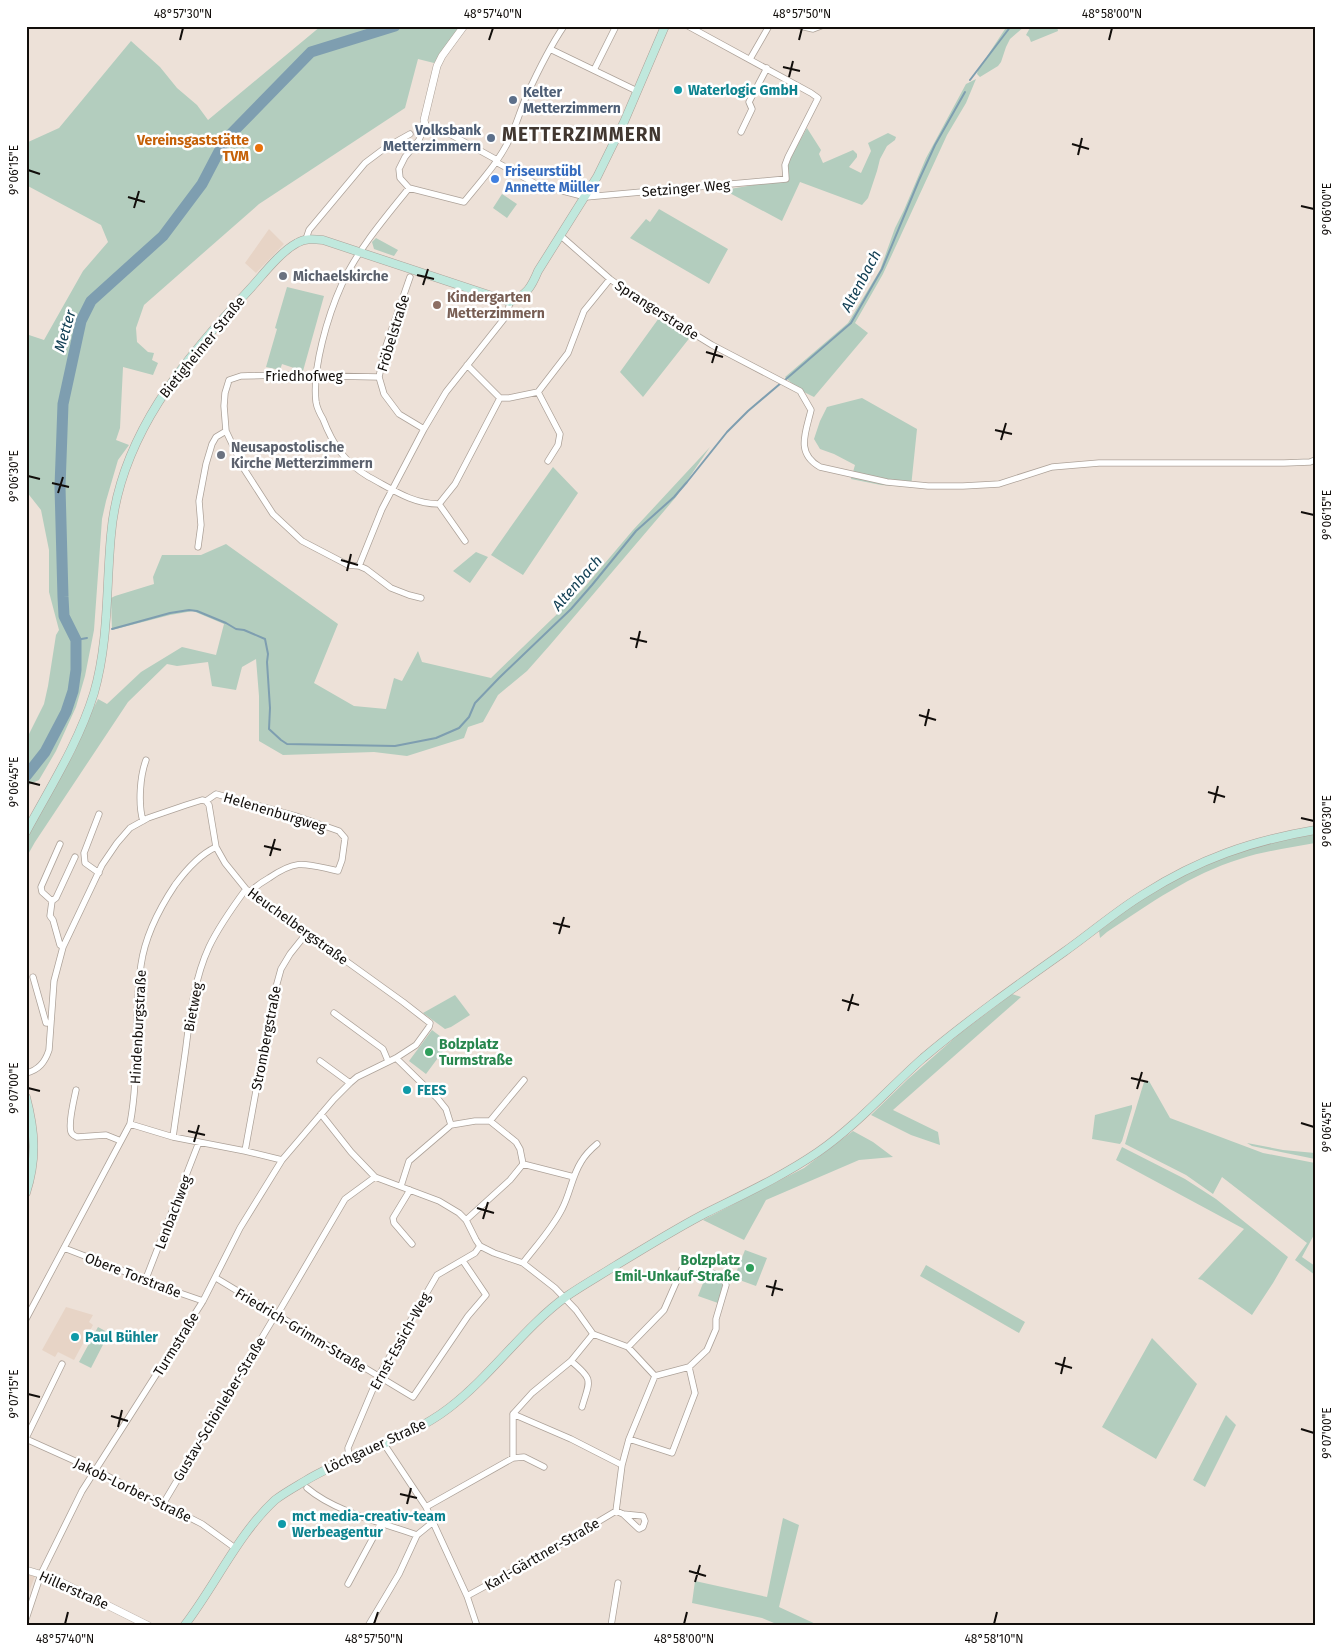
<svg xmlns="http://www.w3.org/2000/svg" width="1341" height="1652" viewBox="0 0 1341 1652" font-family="'Fira Sans',sans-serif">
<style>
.built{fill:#e7d4c6}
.green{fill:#b3cdbe}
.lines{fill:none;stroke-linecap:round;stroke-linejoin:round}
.stream{stroke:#7e9eb0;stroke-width:2}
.river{stroke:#7e9eb0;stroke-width:11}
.minor-casing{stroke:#ada299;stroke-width:7}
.tertiary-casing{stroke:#ada299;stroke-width:8}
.secondary-casing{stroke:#ada299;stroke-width:9}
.minor{stroke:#fff;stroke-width:5.5}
.tertiary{stroke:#fff;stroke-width:7}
.secondary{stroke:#c0e8dd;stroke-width:8}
.ticks{fill:none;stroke:#120e0b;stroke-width:2}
.culture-dot{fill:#0f9aa8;stroke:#fff;stroke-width:2}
.service-dot{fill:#5c6f8a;stroke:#fff;stroke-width:2}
.food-dot{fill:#e8710a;stroke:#fff;stroke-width:2}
.shop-dot{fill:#3f7fe0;stroke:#fff;stroke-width:2}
.worship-dot{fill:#6b7280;stroke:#fff;stroke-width:2}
.education-dot{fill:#8d6e63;stroke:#fff;stroke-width:2}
.leisure-dot{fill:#2e9e5b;stroke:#fff;stroke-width:2}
.labels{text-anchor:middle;stroke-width:5;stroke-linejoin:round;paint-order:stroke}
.culture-label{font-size:14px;font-weight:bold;fill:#0d838f;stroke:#fff;text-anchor:start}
.service-label{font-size:14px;font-weight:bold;fill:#4e5e75;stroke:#fff;text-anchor:start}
.food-label{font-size:14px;font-weight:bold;fill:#c56008;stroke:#fff;text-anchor:end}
.shop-label{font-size:14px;font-weight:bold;fill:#366cbe;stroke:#fff;text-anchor:start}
.street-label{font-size:14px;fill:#120e0b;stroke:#fff}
.worship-label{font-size:14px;font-weight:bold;fill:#5b616d;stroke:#fff;text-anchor:start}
.education-label{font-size:14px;font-weight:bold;fill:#785e54;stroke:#fff;text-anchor:start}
.leisure-label{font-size:14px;font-weight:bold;fill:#27864d;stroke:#fff;text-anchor:start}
.water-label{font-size:15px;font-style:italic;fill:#134055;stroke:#fff}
.district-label{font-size:19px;font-weight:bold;letter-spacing:1px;fill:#413730;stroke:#fff}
.neatline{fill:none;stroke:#120e0b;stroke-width:2}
.ticks-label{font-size:12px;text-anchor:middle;fill:#120e0b}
</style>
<rect width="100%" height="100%" fill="#ede1d8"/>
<path class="built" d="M 269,229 L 284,244 L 256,273 L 245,263 Z
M 66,1307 L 93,1315 L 89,1322 L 93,1325 L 74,1360 L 58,1352 L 55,1357 L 42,1350 Z
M 26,1574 L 35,1576 L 26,1600 Z"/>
<path class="green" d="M 321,26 L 462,26 L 434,63 L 418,59 L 405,108 L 259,204 L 144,305 L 136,328 L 137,342 L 148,352 L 154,353 L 152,360 L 158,363 L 153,375 L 123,367 L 120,428 L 116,440 L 129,445 L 118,460 L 106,501 L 102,519 L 94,630 L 85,676 L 76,707 L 56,751 L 39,780 L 30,784 L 26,791 L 26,740 L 44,704 L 48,686 L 56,635 L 59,630 L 49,592 L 49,550 L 41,510 L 26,491 L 26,334 L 44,340 L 83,271 L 108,242 L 101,225 L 26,185 L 26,143 L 59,128 L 131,41 L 160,67 L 177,88 L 197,105 L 208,120 Z
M 1007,26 L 1025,26 L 1010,39 L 1006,47 L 1001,62 L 998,66 L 980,77 L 977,74 L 978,70 Z
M 1031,26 L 1057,26 L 1058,31 L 1031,42 L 1029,37 L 1026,35 Z
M 976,79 L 966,103 L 947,135 L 883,274 L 855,323 L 868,333 L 814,397 C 803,392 793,385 785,377 L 848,323 L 880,270 L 895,228 L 904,210 L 926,158 L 966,84 Z
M 807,128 L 821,150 L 819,154 L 823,163 L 853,150 L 857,154 L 857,157 L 849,167 L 861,173 L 871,151 L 868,143 L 888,133 L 896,137 L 895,140 L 887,146 L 880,159 L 877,171 L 868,198 L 862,205 L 800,182 L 782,221 L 724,190 L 788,179 L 787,167 L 789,160 Z
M 502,194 L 517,204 L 507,218 L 493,208 Z
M 659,209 L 728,249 L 709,284 L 630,238 L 646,219 L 650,222 Z
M 376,238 L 398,250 L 394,256 L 374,249 L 372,242 Z
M 287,287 L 324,296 L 303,371 L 282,364 L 280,370 L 266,367 L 277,329 L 275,328 Z
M 664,311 L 695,331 L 643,397 L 620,372 Z
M 862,398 L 917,429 L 911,487 L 881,485 L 851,479 L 855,465 L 834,454 L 820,449 L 814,439 L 820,421 L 827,407 Z
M 710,447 L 676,497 L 550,645 L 527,671 L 498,695 L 483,722 L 468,727 L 464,738 L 407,756 L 374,752 L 283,755 L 259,741 L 259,696 L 256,659 L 242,667 L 236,690 L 212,686 L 208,662 L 177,666 L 167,664 L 128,702 L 35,842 L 26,858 L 26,839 L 74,753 L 89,717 L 98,699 L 107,704 L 141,672 L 182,647 L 216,655 L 224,624 L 193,611 L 170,615 L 112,630 L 111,598 L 115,596 L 154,584 L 153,577 L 162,555 L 201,555 L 226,544 L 338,624 L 314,683 L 354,706 L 386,709 L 394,678 L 402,681 L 418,651 L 422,662 L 491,678 L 583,589 L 633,530 Z
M 553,467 L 578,493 L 523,575 L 491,555 Z
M 476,552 L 488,557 L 470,583 L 453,571 Z
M 1315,833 L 1315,843 C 1290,848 1264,851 1240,859 C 1191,874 1149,904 1107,932 L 1100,938 L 1099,931 C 1120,916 1140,898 1162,886 C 1213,857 1259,845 1315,833 Z
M 1012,994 L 1021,997 L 893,1110 L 938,1132 L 940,1145 L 911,1135 L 871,1115 L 908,1079 L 958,1035 Z
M 455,995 L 470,1015 L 451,1027 L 445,1029 L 423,1013 Z
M 432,1030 L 449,1043 L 426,1074 L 409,1061 Z
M 1149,1081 L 1170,1118 L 1263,1153 L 1315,1163 L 1315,1233 L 1302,1257 L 1315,1266 L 1315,1275 L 1295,1260 L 1307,1243 L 1222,1177 L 1213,1194 L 1186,1175 L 1125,1144 L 1144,1082 Z
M 1132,1105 L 1132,1108 L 1122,1141 L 1120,1144 L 1092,1139 L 1095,1115 Z
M 853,1131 L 873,1142 L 893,1157 L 859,1160 L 766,1200 L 744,1240 L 703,1220 L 804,1168 Z
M 1247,1143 L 1283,1150 L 1315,1153 L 1315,1159 L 1252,1146 Z
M 1122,1147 L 1185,1179 L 1216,1199 L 1288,1257 L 1273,1283 L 1252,1315 L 1202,1280 L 1198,1279 L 1244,1229 L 1116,1160 Z
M 745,1250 L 767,1258 L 756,1286 L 734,1278 Z
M 926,1265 L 1025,1322 L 1019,1333 L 920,1276 Z
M 707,1273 L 720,1278 L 724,1286 L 718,1303 L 698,1296 Z
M 98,1327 L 109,1333 L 91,1368 L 79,1362 Z
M 1152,1338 L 1197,1384 L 1156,1459 L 1102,1427 Z
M 1226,1415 L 1236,1425 L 1205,1487 L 1193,1480 Z
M 783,1518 L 799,1525 L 779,1607 L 820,1626 L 781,1626 L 762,1618 L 692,1603 L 695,1581 L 767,1597 Z"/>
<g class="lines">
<path class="stream" d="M 970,80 L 1011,26
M 785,380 L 851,323 L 882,269 L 919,180 L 935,145 L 965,92
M 112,629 L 170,613 L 189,610 L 197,611 L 226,623 L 236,629 L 244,630 L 265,639 L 268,654 L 267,662 L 270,708 L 269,729 L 281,740 L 287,744 L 395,746 L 436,738 L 459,728 L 469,717 L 475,703 L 499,678 L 571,609 L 592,585 L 636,531 L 674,497 L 687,482 L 727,432 L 748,411 L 781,383
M 76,640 L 87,638"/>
<path class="river" d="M 26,776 L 45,752 L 66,712 L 73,691 L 76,670 L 76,640 L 64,616 L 63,597 L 60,487 L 63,404 L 81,321 L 91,301 L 163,236 L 202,184 L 225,140 L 311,52 L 395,26"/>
<defs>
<path id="minor" d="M 800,26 L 813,29 L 821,26
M 550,49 L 637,91
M 750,59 L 769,26
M 594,70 L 616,26
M 741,132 L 752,109 L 749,102 L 767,68
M 497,160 L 448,133 L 425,125 L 419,140 L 405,157 L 399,169 L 400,178 L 409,188 L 464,202 C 480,182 498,163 509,140 C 516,126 520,111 526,97 C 537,73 549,48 564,26
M 496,162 L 536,184 L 586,197 L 786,179 L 785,165 L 788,157 L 818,98 L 811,93 L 688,26
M 409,188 C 385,218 358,249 342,284 C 328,315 312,368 316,402 C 317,408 320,414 323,419 C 333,445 345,463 369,477 C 392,489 412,504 439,504 L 455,484 L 500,398
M 561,236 L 610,279 L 639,300 L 712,345 L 800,391 L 811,410 C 806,432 795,453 820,467 L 887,482 L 928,486 L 963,486 L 999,484 L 1052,467 L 1099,463 L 1284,463 L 1310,462 L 1315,460
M 306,239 L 309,230 L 365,163 L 385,148 L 410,134
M 410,277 L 385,349 L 379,377 L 384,394 L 399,414 L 424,429
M 467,365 L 500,398 L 509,398 L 538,392 L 568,353 L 584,311 L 610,279
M 379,377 L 281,375 L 241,376 L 229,380 L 225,393 L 224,406 L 226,431 L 244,469 L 273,514 L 302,541 L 348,565 L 359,566 L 366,569 L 391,588 L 409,595 L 421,598
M 538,392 L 560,434 L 558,445 L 548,461
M 439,504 L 465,541
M 198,547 L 201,525 L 199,501 L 206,464 L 212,444 L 216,437 L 226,431
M 359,566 L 382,509 L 424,429 L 446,392 L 507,315 L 510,302
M 143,821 C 138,804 140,776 146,760
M 60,844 L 41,887 L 42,892 L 52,901 L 50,916 L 53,920 L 60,945 L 63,947
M 99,873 L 85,863 L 84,853 L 99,814
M 52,901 L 56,898 L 75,857
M 33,977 L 46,1023 L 51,1023
M 334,1013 L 383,1049 L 388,1061
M 396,1058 L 438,1099 L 446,1109 L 451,1125
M 320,1061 L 350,1083
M 26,1073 C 39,1070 45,1062 49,1050 L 54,981 L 63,947 L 102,865 L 117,843 L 130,828 L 148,818 L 186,805 L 202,800 L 206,801 L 216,794 L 296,816 L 339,831 L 345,838 L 342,860 L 338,871 C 305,864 298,858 269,878 C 262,882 256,886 250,892
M 76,1090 C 74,1099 68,1124 71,1132 C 72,1135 75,1136 77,1137 L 106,1135 L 121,1141
M 321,1114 L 351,1152 L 375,1177 L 439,1201 L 459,1213 L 466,1220 L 476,1240 L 480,1246 L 494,1253 L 523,1263 L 555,1288 L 576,1310 L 593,1334 L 628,1347 L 655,1376 L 629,1439 L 622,1465 L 616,1511 L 544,1554 L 467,1596
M 490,1121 L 524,1080
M 130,1124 L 173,1137 L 245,1151 L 282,1160
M 173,1137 C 177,1107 182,1077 186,1047 C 190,1014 195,977 209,947 C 219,926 232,908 246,889
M 245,1151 L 273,998 L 281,969 L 290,954 L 306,934
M 401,1186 L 409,1161 L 451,1125 L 475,1121 L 490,1121 L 516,1142 L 520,1149 L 523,1164
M 410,1190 L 393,1218 L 394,1223 L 412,1244
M 466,1220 L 510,1180 L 523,1164 L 574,1177
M 64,1248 L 121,1270 L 145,1281 L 203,1301
M 523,1263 C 536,1246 552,1229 562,1209 C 570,1194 572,1176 581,1162 C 585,1155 591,1149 597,1144
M 216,1278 L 413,1397 L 468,1316 L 486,1295 L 463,1261
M 145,1281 L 199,1142
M 277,1315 L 345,1199 L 375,1177
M 26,1319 L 130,1124 C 140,1071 133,1018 141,965 C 145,936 159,909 175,885 C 186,870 199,855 216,847
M 628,1347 L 664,1310 L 682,1269 L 691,1265 L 723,1277 L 726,1285 L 716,1319 L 716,1329 L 707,1350 L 689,1367 L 655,1376
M 571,1361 C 594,1380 590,1380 582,1407
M 513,1414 L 571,1439 L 622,1465
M 26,1438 L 62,1364
M 26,1439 L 95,1470 L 163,1504 L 202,1524 L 235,1548
M 629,1439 L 672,1453 L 695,1393 L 689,1367
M 384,1444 L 426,1507 L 467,1596 L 477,1626
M 349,1458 L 348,1448 L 378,1377 L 437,1275 L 475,1253 L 480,1246
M 513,1458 L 513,1414 L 532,1393 L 571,1361 L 593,1334
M 307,1488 C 335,1512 383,1523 417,1535
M 163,1504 L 276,1314
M 426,1507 L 513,1458 L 524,1457 L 544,1467
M 616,1511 L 623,1514 L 643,1516 L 645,1521 L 643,1527 L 639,1529 L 623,1514
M 348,1584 L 381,1523
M 26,1619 L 41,1574 L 82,1491 L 203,1301 L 240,1228 L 282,1160 L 334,1099 L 350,1083 L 357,1077 L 396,1058 L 416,1045 L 429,1027 L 430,1023 L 403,1002 L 246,889 L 225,863 L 216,847 L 209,805 L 206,801
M 368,1626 L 399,1574 L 417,1535 L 433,1522
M 611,1626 L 618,1583"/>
<path id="tertiary" d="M 425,125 L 424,120 L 437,66 L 442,56 L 464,26
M 26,1570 L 53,1578 L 149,1626"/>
<path id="secondary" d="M 26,832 C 51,786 79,742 94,693 C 109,641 106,588 111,535 C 119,437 184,360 249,290 C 262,276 280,252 297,243 C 305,238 314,239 323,240 L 510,302 C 527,294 531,288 538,271 L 597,177 L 624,122 L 665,26
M 26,1097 C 35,1131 37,1159 26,1193
M 184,1626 C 215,1586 238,1534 275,1500 C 284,1493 295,1487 305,1481 C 351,1453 406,1441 449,1408 C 492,1375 523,1328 567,1296 C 583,1285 599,1276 615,1266 C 645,1248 675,1229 706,1213 C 744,1194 783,1176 818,1152 C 857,1125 888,1089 923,1058 C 968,1020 1016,986 1064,952 C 1091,933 1116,911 1144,894 C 1199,859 1251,841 1315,830"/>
</defs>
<use href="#minor" class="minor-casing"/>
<use href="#tertiary" class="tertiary-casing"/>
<use href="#secondary" class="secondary-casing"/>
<use href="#minor" class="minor"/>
<use href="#tertiary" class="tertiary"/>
<use href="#secondary" class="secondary"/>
</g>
<path class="ticks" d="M 180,40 L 183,28M 489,40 L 493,28M 799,40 L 802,28M 1109,40 L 1112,28M 783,67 L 800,71M 789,77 L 793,61M 1072,144 L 1089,149M 1078,155 L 1082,138M 28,170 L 40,174M 128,197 L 145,202M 1301,206 L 1314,209M 134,208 L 139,191M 417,275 L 434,279M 423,285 L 428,269M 706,352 L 723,357M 712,363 L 717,346M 995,430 L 1012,434M 1001,440 L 1006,423M 28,476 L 40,479M 52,483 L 69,487M 58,493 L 63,477M 1301,512 L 1314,515M 341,560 L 358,565M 347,571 L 351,554M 630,638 L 647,642M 636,648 L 640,631M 919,715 L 936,720M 925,726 L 929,709M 28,782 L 40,785M 1208,792 L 1225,797M 1214,803 L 1218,786M 1301,818 L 1314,821M 264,846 L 281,850M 270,856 L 275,839M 553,923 L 570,927M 559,934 L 564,917M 842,1000 L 859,1005M 848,1011 L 853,994M 1131,1078 L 1148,1082M 28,1088 L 40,1091M 1137,1089 L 1142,1072M 1301,1123 L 1314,1127M 188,1131 L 205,1135M 194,1142 L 199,1125M 477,1208 L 494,1213M 483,1219 L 488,1202M 766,1286 L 783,1290M 772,1296 L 776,1280M 1055,1363 L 1072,1368M 1061,1374 L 1065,1357M 28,1394 L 40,1397M 111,1416 L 128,1421M 118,1427 L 122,1410M 1301,1429 L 1314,1433M 400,1494 L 417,1498M 407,1504 L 411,1488M 689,1571 L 706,1576M 695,1582 L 700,1565M 65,1624 L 68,1612M 374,1624 L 378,1612M 684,1624 L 687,1612M 994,1624 L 997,1612"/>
<g class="culture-dot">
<circle cx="678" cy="90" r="5"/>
<circle cx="407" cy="1090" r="5"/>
<circle cx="75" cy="1337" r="5"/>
<circle cx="282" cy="1524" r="5"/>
</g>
<g class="service-dot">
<circle cx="513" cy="100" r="5"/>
<circle cx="491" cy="138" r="5"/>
</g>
<circle class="food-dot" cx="259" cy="148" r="5"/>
<circle class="shop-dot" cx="495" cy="179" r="5"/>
<g class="worship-dot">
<circle cx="283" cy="276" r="5"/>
<circle cx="221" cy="455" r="5"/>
</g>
<circle class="education-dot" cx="437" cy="305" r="5"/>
<g class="leisure-dot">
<circle cx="429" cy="1052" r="5"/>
<circle cx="750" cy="1268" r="5"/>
</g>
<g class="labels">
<g class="culture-label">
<text x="688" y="95">Waterlogic GmbH</text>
<text x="417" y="1095">FEES</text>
<text x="85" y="1342">Paul Bühler</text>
<text x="292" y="1521">mct media-creativ-team<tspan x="292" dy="16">Werbeagentur</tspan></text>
</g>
<g class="service-label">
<text x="523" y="97">Kelter<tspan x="523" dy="16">Metterzimmern</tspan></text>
<text x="481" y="135" text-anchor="end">Volksbank<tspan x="481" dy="16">Metterzimmern</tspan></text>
</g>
<g class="food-label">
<text x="249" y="145">Vereinsgaststätte<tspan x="249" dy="16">TVM</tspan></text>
</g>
<g class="shop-label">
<text x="505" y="176">Friseurstübl<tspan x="505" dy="16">Annette Müller</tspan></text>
</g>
<g class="street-label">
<text transform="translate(686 188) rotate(-5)" y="5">Setzinger Weg</text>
<text transform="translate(657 310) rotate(33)" y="5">Sprangerstraße</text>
<text transform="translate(393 333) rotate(-73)" y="5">Fröbelstraße</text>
<text transform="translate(202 347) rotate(-51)" y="5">Bietigheimer Straße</text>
<text x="304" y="381">Friedhofweg</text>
<text transform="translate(275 812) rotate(17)" y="5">Helenenburgweg</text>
<text transform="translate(298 926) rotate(36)" y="5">Heuchelbergstraße</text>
<text transform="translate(193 1007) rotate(-79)" y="5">Bietweg</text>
<text transform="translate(138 1027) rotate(-87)" y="5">Hindenburgstraße</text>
<text transform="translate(266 1038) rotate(-79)" y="5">Strombergstraße</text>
<text transform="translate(173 1212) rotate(-69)" y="5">Lenbachweg</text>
<text transform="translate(133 1275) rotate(21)" y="5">Obere Torstraße</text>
<text transform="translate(301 1330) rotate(31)" y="5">Friedrich-Grimm-Straße</text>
<text transform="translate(400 1341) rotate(-61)" y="5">Ernst-Essich-Weg</text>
<text transform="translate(176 1344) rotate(-58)" y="5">Turmstraße</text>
<text transform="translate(219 1409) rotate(-59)" y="5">Gustav-Schönleber-Straße</text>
<text transform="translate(375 1446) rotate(-25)" y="5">Löchgauer Straße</text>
<text transform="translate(133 1490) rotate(26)" y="5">Jakob-Lorber-Straße</text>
<text transform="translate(542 1554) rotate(-30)" y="5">Karl-Gärttner-Straße</text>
<text transform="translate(74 1590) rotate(24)" y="5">Hillerstraße</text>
</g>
<g class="worship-label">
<text x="293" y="281">Michaelskirche</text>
<text x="231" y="452">Neusapostolische<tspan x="231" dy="16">Kirche Metterzimmern</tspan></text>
</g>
<g class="education-label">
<text x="447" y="302">Kindergarten<tspan x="447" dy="16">Metterzimmern</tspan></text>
</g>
<g class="leisure-label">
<text x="439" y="1049">Bolzplatz<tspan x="439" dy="16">Turmstraße</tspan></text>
<text x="740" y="1265" text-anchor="end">Bolzplatz<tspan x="740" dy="16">Emil-Unkauf-Straße</tspan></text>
</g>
<g class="water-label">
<text transform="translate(861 281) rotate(-62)" y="5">Altenbach</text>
<text transform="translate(65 331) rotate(-74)" y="5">Metter</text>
<text transform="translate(577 583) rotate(-49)" y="5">Altenbach</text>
</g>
<g class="district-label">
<text x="582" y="141">METTERZIMMERN</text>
</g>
</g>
<rect width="1341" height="1652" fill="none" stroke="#ffffff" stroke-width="55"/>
<rect x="28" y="28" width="1286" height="1596" class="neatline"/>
<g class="ticks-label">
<text x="183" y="18">48°57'30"N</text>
<text x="493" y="18">48°57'40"N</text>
<text x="802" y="18">48°57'50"N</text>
<text x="1112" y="18">48°58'00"N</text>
<text transform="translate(14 170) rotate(-90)" y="4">9°06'15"E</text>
<text transform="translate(1327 209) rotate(-90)" y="4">9°06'00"E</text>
<text transform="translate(14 476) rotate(-90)" y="4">9°06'30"E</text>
<text transform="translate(1327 515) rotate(-90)" y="4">9°06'15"E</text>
<text transform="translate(14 782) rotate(-90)" y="4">9°06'45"E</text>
<text transform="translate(1327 821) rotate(-90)" y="4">9°06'30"E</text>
<text transform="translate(14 1088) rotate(-90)" y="4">9°07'00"E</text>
<text transform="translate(1327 1127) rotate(-90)" y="4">9°06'45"E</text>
<text transform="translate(14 1394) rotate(-90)" y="4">9°07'15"E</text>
<text transform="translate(1327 1433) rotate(-90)" y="4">9°07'00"E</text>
<text x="65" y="1643">48°57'40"N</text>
<text x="374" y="1643">48°57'50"N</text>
<text x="684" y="1643">48°58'00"N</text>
<text x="994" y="1643">48°58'10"N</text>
</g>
</svg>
